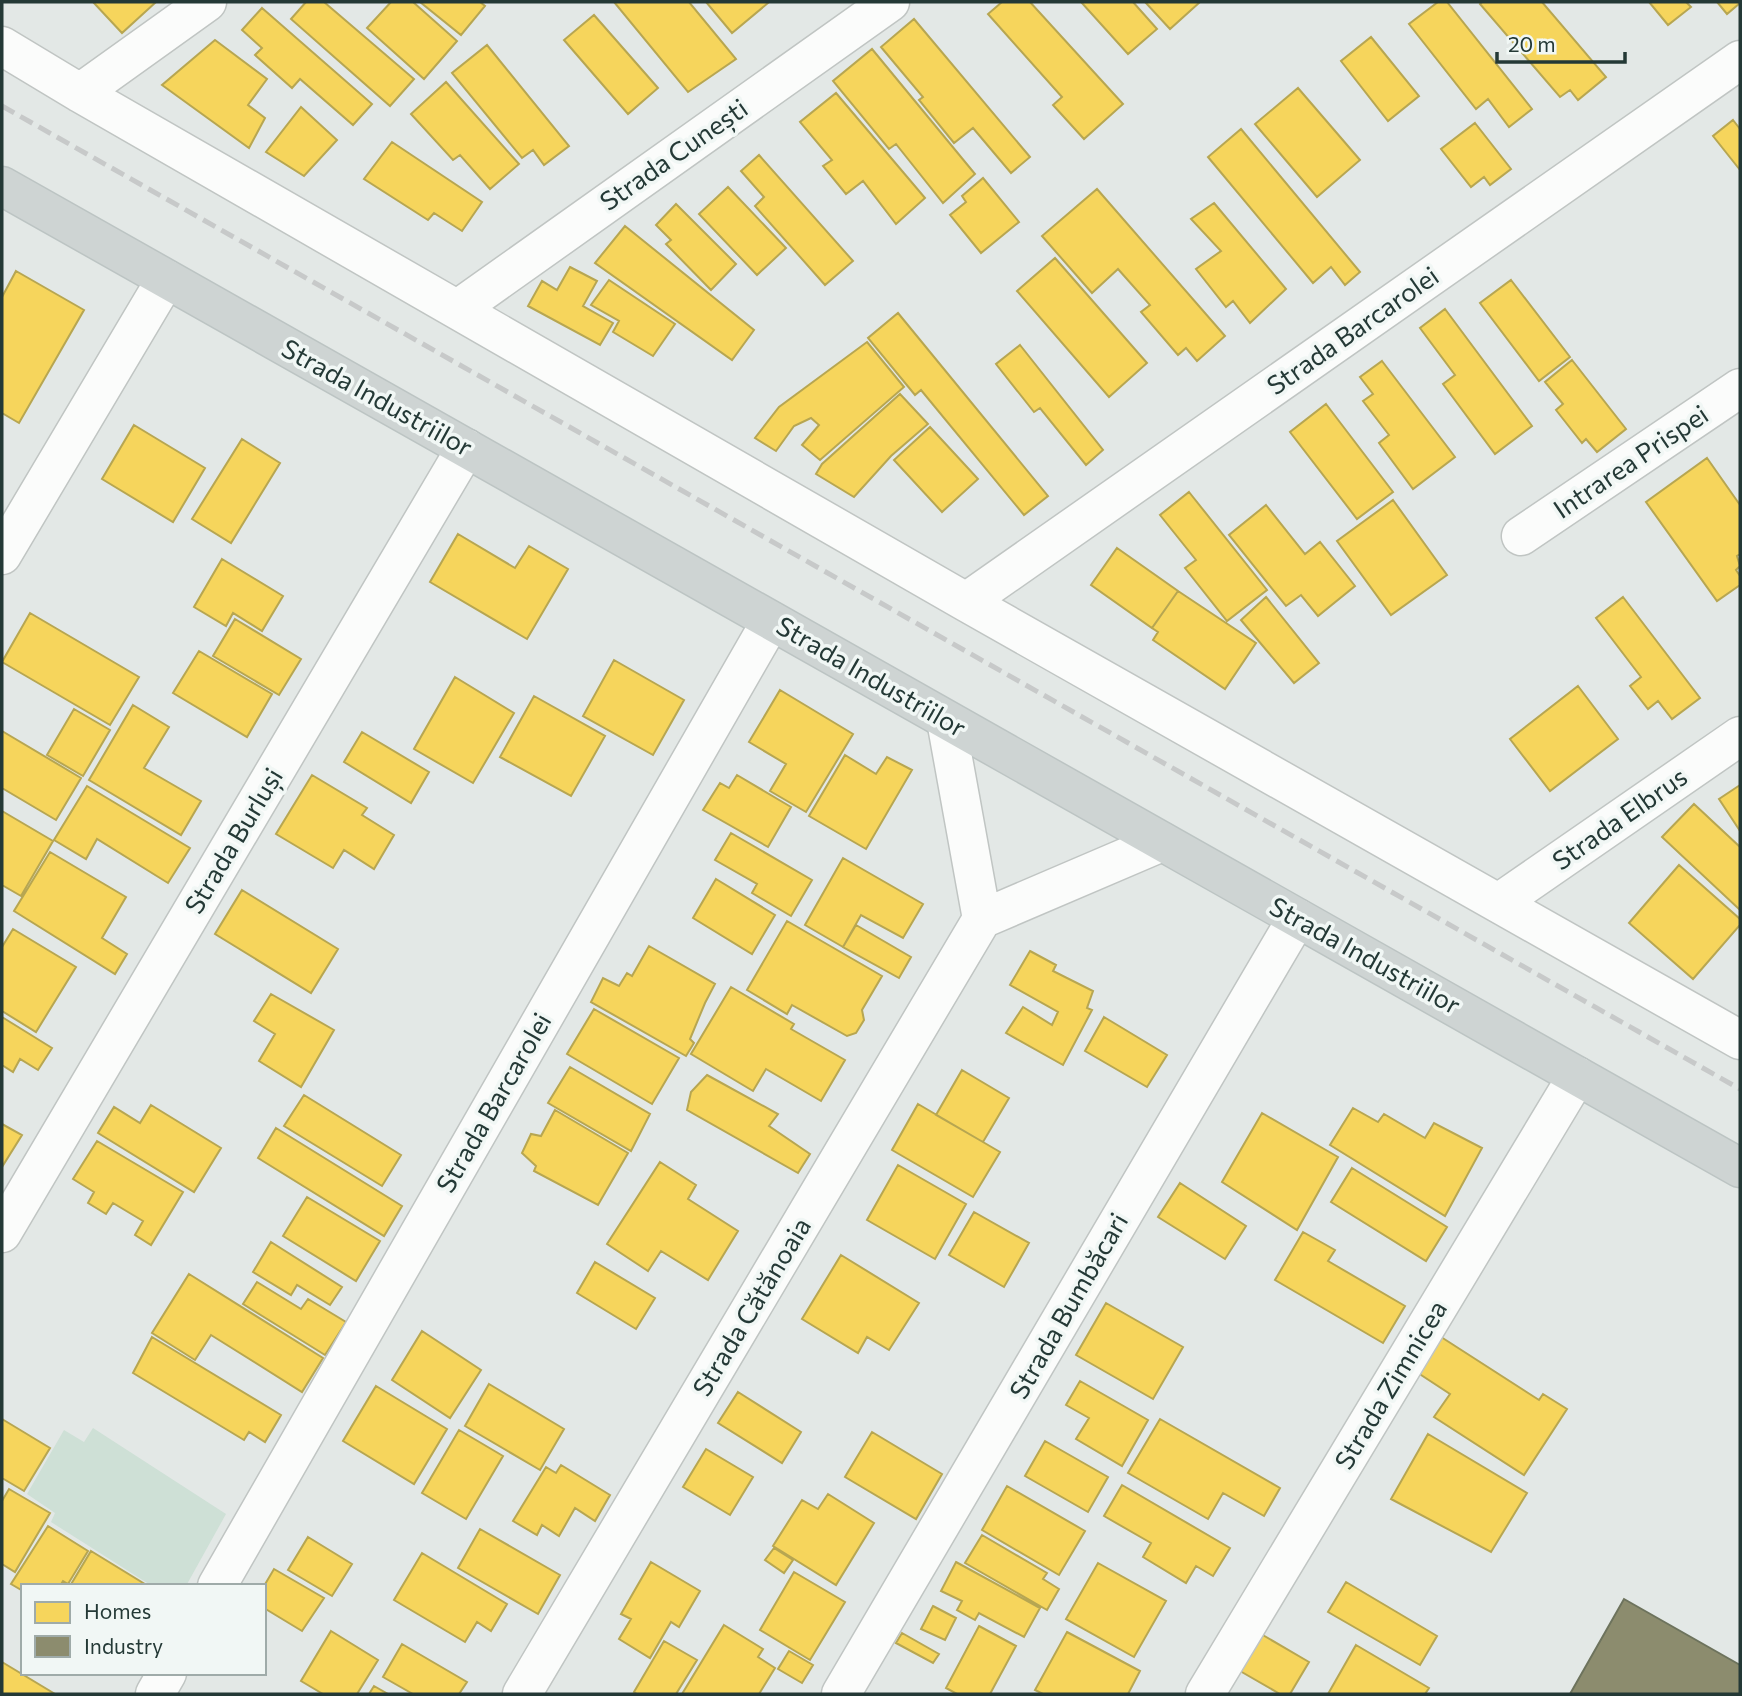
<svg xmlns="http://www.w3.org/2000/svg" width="1742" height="1696" viewBox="0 0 1742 1696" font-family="Commissioner,sans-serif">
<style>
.green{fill:#cee0d6}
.homes{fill:#f6d55c;stroke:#b7a651;stroke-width:2}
.industry{fill:#8c8c6e;stroke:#6d735d;stroke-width:2}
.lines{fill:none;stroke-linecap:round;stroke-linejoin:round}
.minor-casing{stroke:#c0c5c3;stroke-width:41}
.major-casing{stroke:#bcc4c3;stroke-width:41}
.minor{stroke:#fbfcfb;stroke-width:38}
.major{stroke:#ced4d3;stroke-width:38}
.rail{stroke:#c7c9c9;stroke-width:5;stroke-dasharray:14 7;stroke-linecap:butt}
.labels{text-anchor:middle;stroke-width:7;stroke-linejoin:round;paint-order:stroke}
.street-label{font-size:26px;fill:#243936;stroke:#f1f7f5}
</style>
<rect width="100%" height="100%" fill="#e3e8e6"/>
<path class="green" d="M 93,1428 L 226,1514 L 186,1586 L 152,1586 L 51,1522 L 55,1513 L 27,1494 L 64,1430 L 84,1442 Z"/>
<path class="homes" d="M 93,2 L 156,2 L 122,33 Z
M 306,2 L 324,2 L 414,79 L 390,106 L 291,19 Z
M 391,2 L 413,2 L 457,41 L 424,79 L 367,28 Z
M 420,2 L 480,2 L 485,6 L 461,35 Z
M 614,2 L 689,2 L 736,59 L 688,92 Z
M 706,2 L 767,2 L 768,3 L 732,33 Z
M 1002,2 L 1030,2 L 1123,104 L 1084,139 L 1053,105 L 1062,97 L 988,14 Z
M 1081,2 L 1133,2 L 1157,29 L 1128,54 Z
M 1145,2 L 1200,2 L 1170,29 Z
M 1438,2 L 1447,2 L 1532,109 L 1509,127 L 1488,99 L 1476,109 L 1409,24 Z
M 1482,2 L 1542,2 L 1606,77 L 1578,100 L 1570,90 L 1560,97 L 1480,4 Z
M 1649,2 L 1686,2 L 1691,7 L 1668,25 Z
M 1717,2 L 1740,2 L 1740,3 L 1727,14 Z
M 262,8 L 372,104 L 353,125 L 300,79 L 292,88 L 255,55 L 262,48 L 242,30 Z
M 594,15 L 658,88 L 628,114 L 564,40 Z
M 914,19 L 1030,157 L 1011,173 L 973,128 L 954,143 L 919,100 L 923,97 L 881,47 Z
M 1371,37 L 1419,96 L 1388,121 L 1341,61 Z
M 215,40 L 267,79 L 248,105 L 265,118 L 249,148 L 162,85 Z
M 487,45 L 569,146 L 544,165 L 533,150 L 522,158 L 452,73 Z
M 872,49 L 975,174 L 943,203 L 896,144 L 889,149 L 833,81 Z
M 446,82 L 519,164 L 490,189 L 460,155 L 453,160 L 411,114 Z
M 1298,88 L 1360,160 L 1317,197 L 1255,124 Z
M 836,93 L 925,198 L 896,224 L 863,181 L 846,194 L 823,166 L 832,160 L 800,122 Z
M 301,107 L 337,140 L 304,176 L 266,152 Z
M 1733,120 L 1740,129 L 1740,170 L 1713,136 Z
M 1475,123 L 1511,169 L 1490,185 L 1484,177 L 1471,187 L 1441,149 Z
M 1241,129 L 1360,272 L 1345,285 L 1331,267 L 1313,283 L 1208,157 Z
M 392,142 L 482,202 L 462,231 L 434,213 L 428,220 L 364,179 Z
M 759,155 L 853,261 L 825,285 L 755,206 L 764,197 L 741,171 Z
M 983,178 L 1019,222 L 981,253 L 950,215 L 966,202 L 962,196 Z
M 728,187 L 786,248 L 757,275 L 699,214 Z
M 1097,189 L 1225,336 L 1197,361 L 1186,348 L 1178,355 L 1141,312 L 1150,305 L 1118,269 L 1092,293 L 1042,236 Z
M 1214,203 L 1286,289 L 1250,323 L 1233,301 L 1226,307 L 1196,269 L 1221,251 L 1191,219 Z
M 676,204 L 736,264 L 711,290 L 666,244 L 671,240 L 656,225 Z
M 625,226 L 754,330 L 732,360 L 595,263 Z
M 1055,258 L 1147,363 L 1109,397 L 1017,291 Z
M 570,267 L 597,281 L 583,306 L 613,323 L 600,345 L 528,306 L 542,281 L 557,290 Z
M 16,271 L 84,310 L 19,423 L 2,413 L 2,297 Z
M 609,280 L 675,324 L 653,356 L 613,332 L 619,321 L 591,305 Z
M 1511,280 L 1570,357 L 1539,381 L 1480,303 Z
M 1445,309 L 1532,426 L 1495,454 L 1443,384 L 1455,375 L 1420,328 Z
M 898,313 L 1048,496 L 1024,515 L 921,390 L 915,395 L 868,338 Z
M 867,342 L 904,387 L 820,460 L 802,445 L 819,425 L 811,418 L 794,426 L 776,451 L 755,438 L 779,407 Z
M 1020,345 L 1103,450 L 1086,465 L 1040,408 L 1034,412 L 996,364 Z
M 1572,360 L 1626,429 L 1597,452 L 1586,439 L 1582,443 L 1556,410 L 1563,404 L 1545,382 Z
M 1382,361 L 1455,457 L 1413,489 L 1379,443 L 1389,435 L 1363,401 L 1373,394 L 1360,377 Z
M 900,394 L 928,424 L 891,456 L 854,497 L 816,474 L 822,464 Z
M 1326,404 L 1393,492 L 1357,519 L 1290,432 Z
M 134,425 L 205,468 L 173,522 L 102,479 Z
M 930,427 L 978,479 L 942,512 L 894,460 Z
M 242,439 L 280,463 L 231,543 L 192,519 Z
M 1707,458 L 1740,505 L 1740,554 L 1737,556 L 1740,566 L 1736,570 L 1740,576 L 1740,585 L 1717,601 L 1646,502 Z
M 1189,492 L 1267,590 L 1227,621 L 1185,568 L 1196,560 L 1160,515 Z
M 1393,500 L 1447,575 L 1391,615 L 1337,541 Z
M 1266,505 L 1305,554 L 1320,542 L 1355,586 L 1318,616 L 1301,595 L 1286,606 L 1229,535 Z
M 458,534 L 515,568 L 529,546 L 568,569 L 527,639 L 430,582 Z
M 1117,548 L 1178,591 L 1152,628 L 1091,585 Z
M 222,559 L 283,596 L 262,631 L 233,613 L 226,626 L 194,607 Z
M 1178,591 L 1256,643 L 1225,689 L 1153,640 L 1158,632 L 1152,628 Z
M 1266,597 L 1319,663 L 1294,683 L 1241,620 Z
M 1623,597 L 1700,698 L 1672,719 L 1658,701 L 1648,709 L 1630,686 L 1641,677 L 1596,618 Z
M 30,613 L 139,677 L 110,725 L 2,662 Z
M 235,619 L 301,659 L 279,695 L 213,656 Z
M 199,651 L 272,694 L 247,737 L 173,693 Z
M 614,660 L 684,700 L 653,755 L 583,716 Z
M 455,677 L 514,713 L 473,783 L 414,749 Z
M 1578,686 L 1618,739 L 1550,791 L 1510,739 Z
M 780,690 L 853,734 L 806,812 L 770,791 L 786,764 L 749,742 Z
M 534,696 L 605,736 L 571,796 L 500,757 Z
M 133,705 L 169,727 L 144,768 L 201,801 L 181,835 L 89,780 Z
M 74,709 L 110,730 L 83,776 L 47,755 Z
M 2,731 L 81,778 L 56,820 L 2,788 Z
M 362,732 L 429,772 L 411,803 L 344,762 Z
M 845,755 L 876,774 L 887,757 L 912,770 L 866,849 L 809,816 Z
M 312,775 L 367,808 L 362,815 L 394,835 L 374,869 L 344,850 L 333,868 L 276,834 Z
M 737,775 L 791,807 L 768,847 L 703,810 L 720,783 L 729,788 Z
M 1740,785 L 1740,831 L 1719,799 Z
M 87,786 L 190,848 L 168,883 L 97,839 L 86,859 L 54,840 Z
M 1694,804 L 1740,847 L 1740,910 L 1662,837 Z
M 2,811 L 53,841 L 21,896 L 2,885 Z
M 731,833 L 812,880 L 791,916 L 752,893 L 757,884 L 715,860 Z
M 50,852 L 126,897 L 102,938 L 127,954 L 115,974 L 14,911 Z
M 843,858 L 923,904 L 903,938 L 861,915 L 843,947 L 805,925 Z
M 1679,865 L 1740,919 L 1740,925 L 1693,979 L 1629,923 Z
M 716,879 L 775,915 L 752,954 L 693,918 Z
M 242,890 L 338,949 L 311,993 L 215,934 Z
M 787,921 L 882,976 L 862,1010 L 864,1020 L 856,1033 L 847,1036 L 792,1005 L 787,1014 L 747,990 Z
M 856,925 L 911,957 L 899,978 L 843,947 Z
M 13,929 L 76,967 L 36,1032 L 2,1011 L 2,947 Z
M 649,946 L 715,984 L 705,1003 L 690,1039 L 694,1043 L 686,1056 L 591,1002 L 603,978 L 619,986 L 627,973 L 632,976 Z
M 1030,951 L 1056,965 L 1053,971 L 1093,991 L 1087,1008 L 1092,1010 L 1063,1065 L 1006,1033 L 1023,1007 L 1052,1025 L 1058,1012 L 1010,985 Z
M 731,987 L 794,1024 L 791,1029 L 845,1060 L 821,1101 L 766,1069 L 753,1091 L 691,1054 Z
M 271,994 L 334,1030 L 301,1087 L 259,1061 L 275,1034 L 254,1021 Z
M 594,1009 L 679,1058 L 652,1104 L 567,1054 Z
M 2,1017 L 52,1048 L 38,1070 L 20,1059 L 13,1072 L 2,1065 Z
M 1104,1017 L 1167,1055 L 1147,1087 L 1085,1051 Z
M 570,1067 L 650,1114 L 631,1151 L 548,1103 Z
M 962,1070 L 1009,1098 L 983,1142 L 936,1115 Z
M 707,1075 L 778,1114 L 769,1126 L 810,1154 L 798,1173 L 687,1110 L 691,1092 Z
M 304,1095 L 401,1155 L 382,1186 L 284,1126 Z
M 918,1104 L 1000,1152 L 973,1197 L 892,1150 Z
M 151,1105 L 221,1148 L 194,1192 L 98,1133 L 114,1107 L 140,1123 Z
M 1353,1108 L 1378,1122 L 1384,1114 L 1425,1138 L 1434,1123 L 1482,1148 L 1445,1216 L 1330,1145 Z
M 555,1110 L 628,1153 L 598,1205 L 534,1171 L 536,1166 L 522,1153 L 531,1134 L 541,1136 Z
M 1262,1113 L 1338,1157 L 1297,1230 L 1222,1182 Z
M 2,1124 L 22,1135 L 2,1167 Z
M 276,1128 L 402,1206 L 384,1236 L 258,1158 Z
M 97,1141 L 183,1192 L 151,1245 L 135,1235 L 143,1221 L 113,1203 L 106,1214 L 88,1203 L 94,1192 L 73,1179 Z
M 660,1162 L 696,1185 L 688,1199 L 738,1231 L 708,1280 L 661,1251 L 648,1271 L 607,1244 Z
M 898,1165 L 966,1204 L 935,1259 L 867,1220 Z
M 1352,1168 L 1447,1227 L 1426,1261 L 1331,1202 Z
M 1180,1183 L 1246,1226 L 1225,1259 L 1158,1217 Z
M 307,1197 L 380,1241 L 356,1281 L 283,1236 Z
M 974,1212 L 1029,1243 L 1004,1287 L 949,1255 Z
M 1303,1232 L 1335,1250 L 1328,1261 L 1405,1306 L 1383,1343 L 1275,1280 Z
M 271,1242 L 342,1287 L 330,1305 L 297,1285 L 291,1295 L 253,1272 Z
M 841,1255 L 919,1303 L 889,1350 L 867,1337 L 858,1353 L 802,1319 Z
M 595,1262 L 655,1298 L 636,1329 L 577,1293 Z
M 189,1274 L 323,1358 L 302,1392 L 211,1335 L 195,1360 L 152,1333 Z
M 257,1282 L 301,1309 L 308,1299 L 346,1322 L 325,1355 L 243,1304 Z
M 1106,1303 L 1183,1347 L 1153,1399 L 1076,1355 Z
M 422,1331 L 481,1370 L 450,1418 L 392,1380 Z
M 1438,1335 L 1539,1400 L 1543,1394 L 1567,1409 L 1524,1475 L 1434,1417 L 1450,1394 L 1415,1371 Z
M 152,1337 L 281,1415 L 265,1442 L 249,1432 L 244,1440 L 133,1373 Z
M 1080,1381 L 1148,1420 L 1122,1466 L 1076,1439 L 1089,1418 L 1066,1405 Z
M 489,1384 L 564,1429 L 540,1470 L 465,1426 Z
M 376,1386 L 447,1429 L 414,1484 L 343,1441 Z
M 738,1392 L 801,1432 L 782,1463 L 718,1423 Z
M 2,1419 L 50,1448 L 24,1491 L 2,1478 Z
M 1160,1419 L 1280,1488 L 1264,1516 L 1223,1493 L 1208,1519 L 1128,1473 Z
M 459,1430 L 503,1456 L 466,1519 L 422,1493 Z
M 872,1432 L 942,1474 L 916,1519 L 845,1477 Z
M 1428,1434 L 1527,1493 L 1491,1552 L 1391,1499 Z
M 1045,1441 L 1108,1477 L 1088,1512 L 1025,1476 Z
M 706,1449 L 753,1477 L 730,1515 L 683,1487 Z
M 561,1465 L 610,1495 L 595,1521 L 575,1508 L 559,1536 L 542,1525 L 537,1535 L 513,1521 L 546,1467 L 556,1473 Z
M 1122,1485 L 1230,1548 L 1213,1576 L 1196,1566 L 1186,1583 L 1143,1557 L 1151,1543 L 1104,1516 Z
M 1007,1486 L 1085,1531 L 1059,1575 L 982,1530 Z
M 9,1489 L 50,1513 L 15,1572 L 2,1564 L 2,1501 Z
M 828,1494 L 874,1523 L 836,1585 L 773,1546 L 802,1500 L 818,1509 Z
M 48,1526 L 88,1551 L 68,1584 L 63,1581 L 60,1586 L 23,1586 L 23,1591 L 11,1584 Z
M 480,1529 L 560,1575 L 538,1614 L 458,1568 Z
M 982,1535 L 1047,1573 L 1043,1579 L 1059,1589 L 1047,1610 L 965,1563 Z
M 308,1537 L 352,1564 L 332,1596 L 288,1570 Z
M 774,1548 L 793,1560 L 784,1573 L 765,1560 Z
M 91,1551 L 148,1586 L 70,1586 Z
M 422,1553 L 507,1604 L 491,1631 L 477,1622 L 465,1642 L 394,1600 Z
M 651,1562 L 700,1591 L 679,1627 L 671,1622 L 650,1658 L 619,1639 L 631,1619 L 621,1614 Z
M 956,1562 L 1040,1608 L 1024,1637 L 979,1613 L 975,1620 L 957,1610 L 962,1601 L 941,1591 Z
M 1098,1563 L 1166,1601 L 1134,1657 L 1066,1619 Z
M 274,1569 L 324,1598 L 302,1631 L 264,1608 L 264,1586 Z
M 794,1572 L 845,1602 L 810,1660 L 760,1630 Z
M 1346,1582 L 1437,1636 L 1420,1665 L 1328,1612 Z
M 933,1606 L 956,1618 L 945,1640 L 921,1629 Z
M 724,1625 L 763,1649 L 758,1657 L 775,1668 L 759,1694 L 682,1694 Z
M 979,1626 L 1016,1646 L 990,1694 L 957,1694 L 946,1688 Z
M 331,1631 L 378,1660 L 357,1694 L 323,1694 L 301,1681 Z
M 1067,1632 L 1140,1671 L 1128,1694 L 1043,1694 L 1035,1690 Z
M 902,1633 L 939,1654 L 933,1663 L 896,1643 Z
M 1261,1634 L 1309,1662 L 1290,1694 L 1280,1694 L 1240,1671 Z
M 664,1641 L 697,1660 L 676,1694 L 637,1694 L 634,1692 Z
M 402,1644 L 467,1682 L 459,1694 L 413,1694 L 383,1677 Z
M 1356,1645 L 1429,1688 L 1425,1694 L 1328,1694 Z
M 789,1651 L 813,1665 L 802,1683 L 778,1669 Z
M 2,1662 L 55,1694 L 2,1694 Z
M 374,1686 L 388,1694 L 369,1694 Z"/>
<path class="industry" d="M 1624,1599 L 1740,1665 L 1740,1694 L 1570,1694 Z"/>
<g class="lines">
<defs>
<path id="minor" d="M 2,46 L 80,93 L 966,602 L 1740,1040
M 80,93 L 207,2
M 458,309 L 890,2
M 1521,536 L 1740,388
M 2,555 L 166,279
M 966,602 L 1740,60
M 946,720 L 982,919
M 1500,902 L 1740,736
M 2,1233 L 466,448
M 217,1586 L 771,621
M 155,1694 L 167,1673
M 522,1694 L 982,919 L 1162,842
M 841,1694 L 1297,918
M 1205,1694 L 1577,1076"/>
<path id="major" d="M 2,186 L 1740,1168"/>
</defs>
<use href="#minor" class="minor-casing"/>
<use href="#major" class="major-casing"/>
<use href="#minor" class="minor"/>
<use href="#major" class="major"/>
<path class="rail" d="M 2,106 L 1740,1089"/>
</g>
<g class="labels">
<g class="street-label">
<text transform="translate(674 155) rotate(-35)" y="9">Strada Cunești</text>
<text transform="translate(1353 331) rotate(-35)" y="9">Strada Barcarolei</text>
<text transform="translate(377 398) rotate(29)" y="9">Strada Industriilor</text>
<text transform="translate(1631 462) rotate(-34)" y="9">Intrarea Prispei</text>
<text transform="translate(871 677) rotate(30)" y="9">Strada Industriilor</text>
<text transform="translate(1620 819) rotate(-35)" y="9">Strada Elbrus</text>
<text transform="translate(234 841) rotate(-59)" y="9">Strada Burluși</text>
<text transform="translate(1365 956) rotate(29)" y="9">Strada Industriilor</text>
<text transform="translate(494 1103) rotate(-60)" y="9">Strada Barcarolei</text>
<text transform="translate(1069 1306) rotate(-60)" y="9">Strada Bumbăcari</text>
<text transform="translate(752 1307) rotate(-59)" y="9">Strada Cătănoaia</text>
<text transform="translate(1391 1385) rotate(-59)" y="9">Strada Zimnicea</text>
</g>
</g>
<rect width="1742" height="1696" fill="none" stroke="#243936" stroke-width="7"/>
<rect x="21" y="1584" width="245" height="91" fill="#f1f7f5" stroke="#9faba9" stroke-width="2"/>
<rect x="35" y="1602" width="35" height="21" fill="#f6d55c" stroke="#9faba9" stroke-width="2"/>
<text x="84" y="1619" font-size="21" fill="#243936">Homes</text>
<rect x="35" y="1636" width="35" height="21" fill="#8c8c6e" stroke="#9faba9" stroke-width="2"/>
<text x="84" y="1654" font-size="21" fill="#243936">Industry</text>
<path d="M1497 52v10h128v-10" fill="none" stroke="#243936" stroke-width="3.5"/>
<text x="1508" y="52" font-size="21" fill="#243936" stroke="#f1f7f5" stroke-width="5" paint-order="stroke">20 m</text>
</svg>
